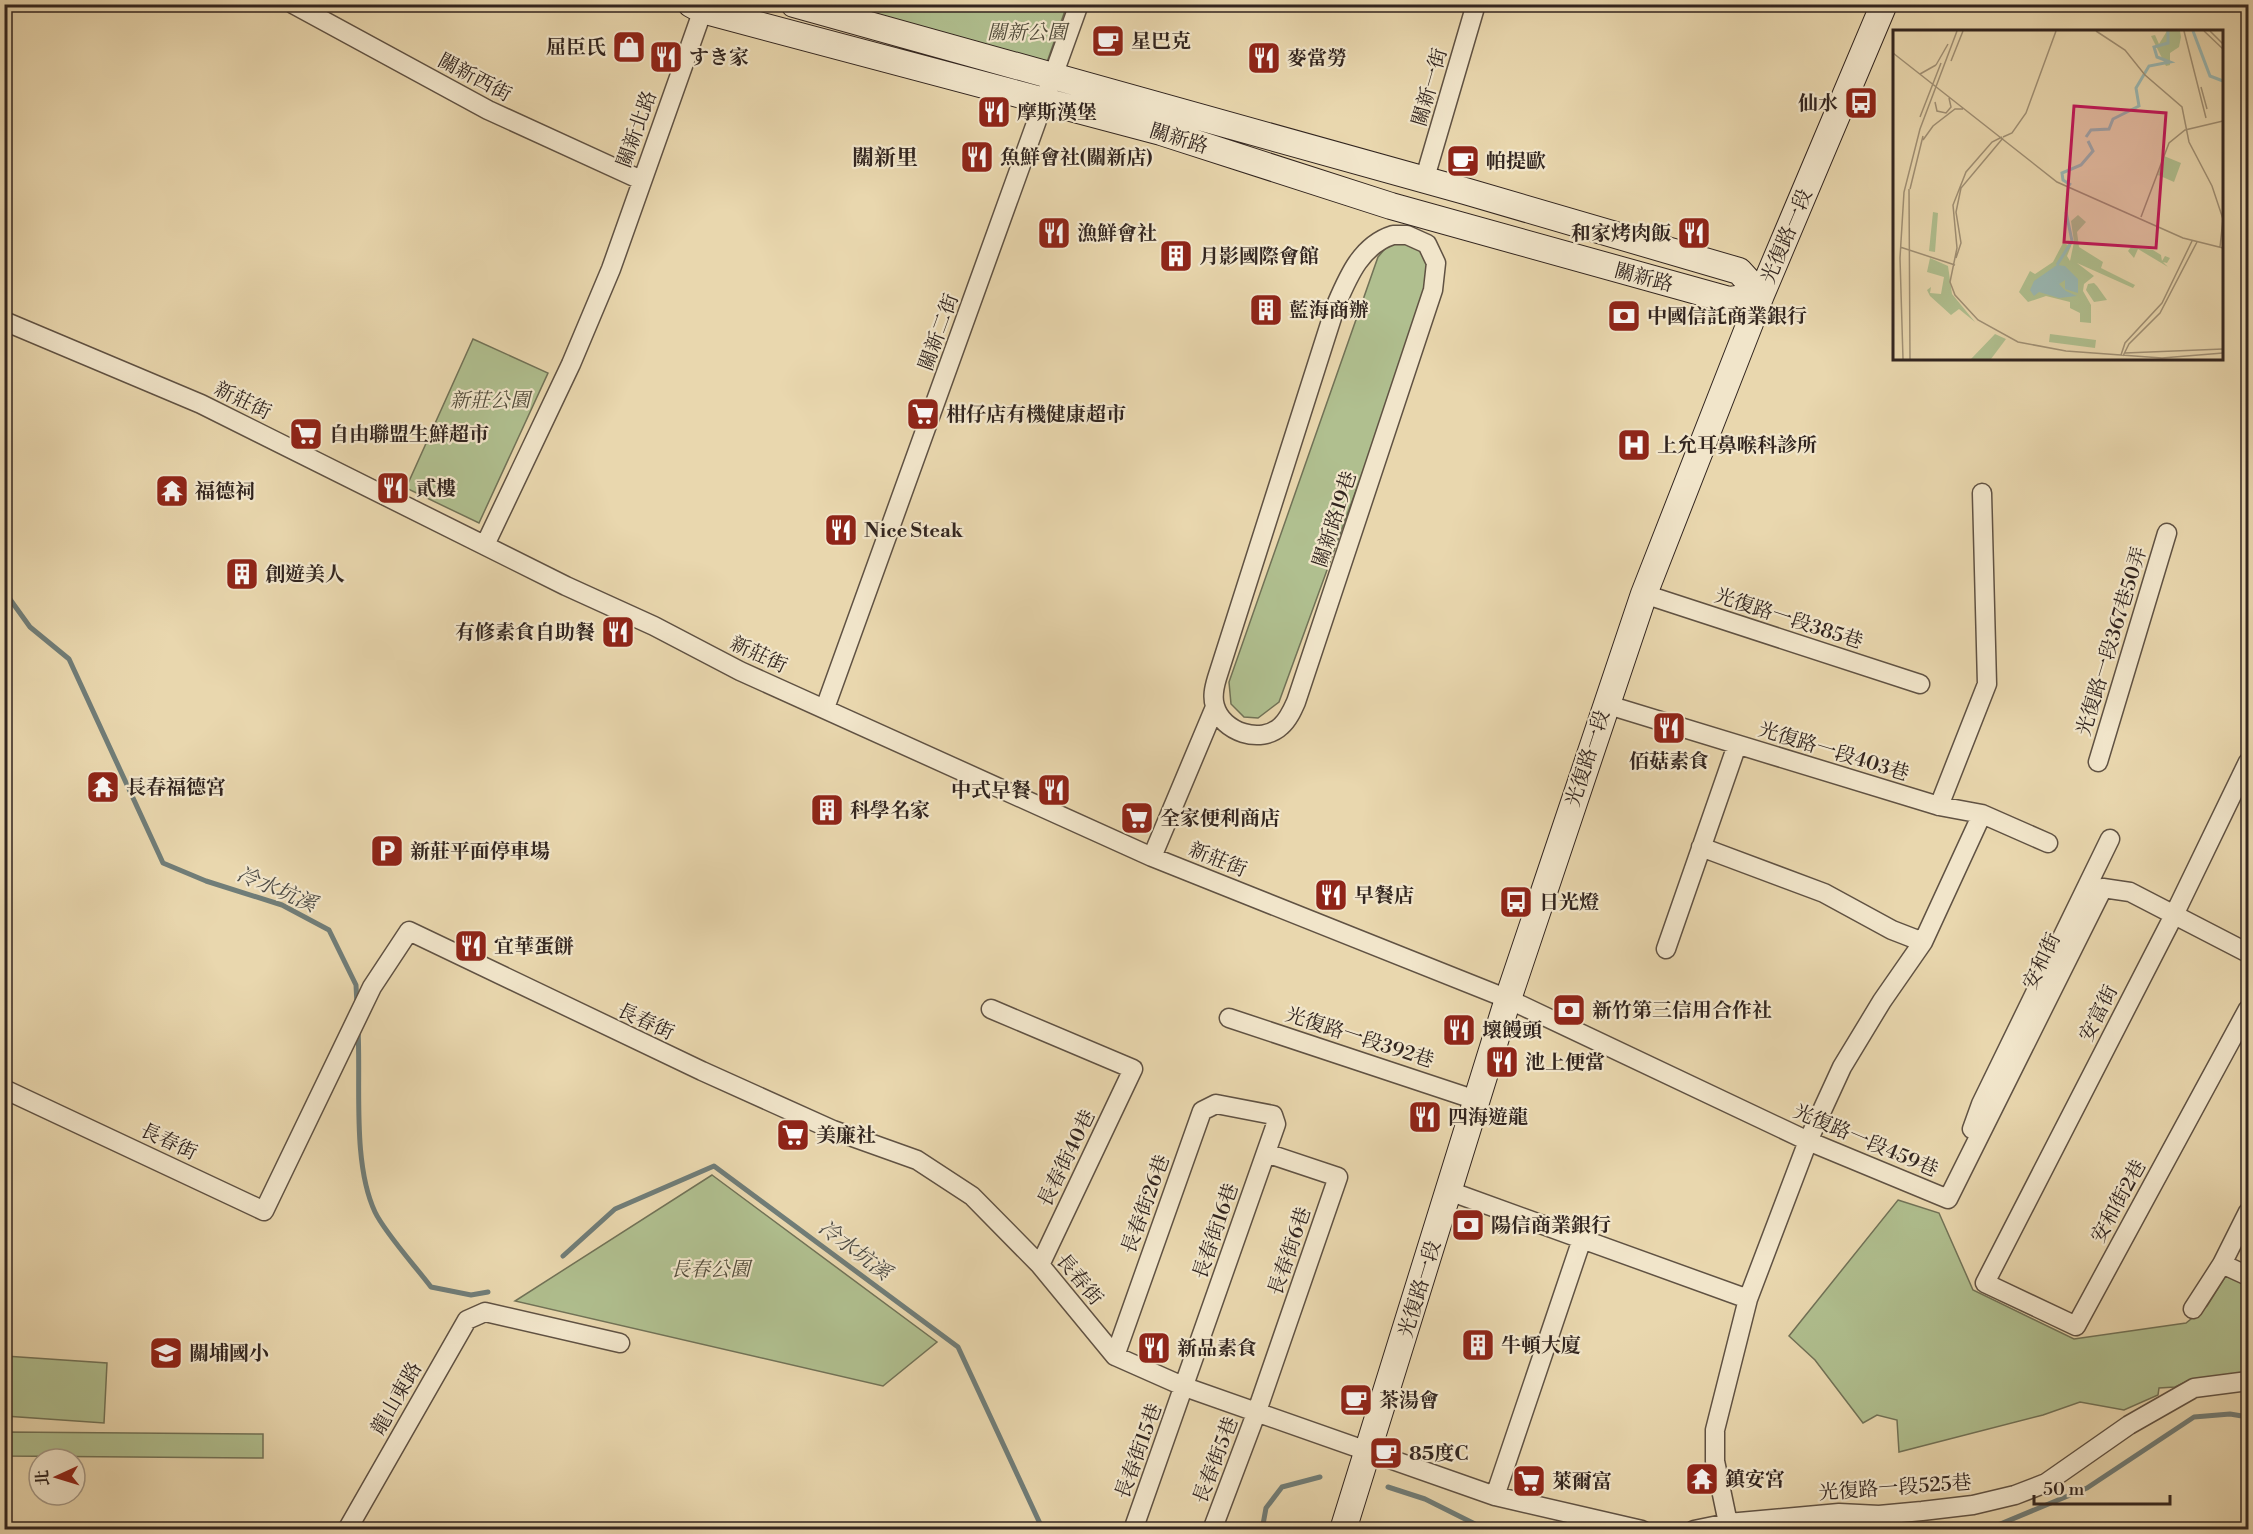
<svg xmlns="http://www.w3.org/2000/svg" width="2253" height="1534" viewBox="0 0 2253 1534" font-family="'Libre Bodoni','Noto Serif TC','Noto Serif JP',serif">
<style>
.green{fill:#b0bf8f;stroke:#717257;stroke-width:1.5}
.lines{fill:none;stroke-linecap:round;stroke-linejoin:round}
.stream{stroke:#707d78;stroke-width:5}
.street-casing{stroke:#605243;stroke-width:21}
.secondary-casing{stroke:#32251f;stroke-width:28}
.street{stroke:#f1e5ca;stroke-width:18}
.secondary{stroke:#f1e5ca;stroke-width:26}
.labels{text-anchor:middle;stroke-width:4.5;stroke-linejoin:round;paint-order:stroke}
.park-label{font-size:20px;font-style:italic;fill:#524c3b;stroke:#f1e5ca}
.poi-label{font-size:20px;font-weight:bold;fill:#32251f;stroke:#f1e5ca;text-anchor:start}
.street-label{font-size:20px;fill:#32251f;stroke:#f1e5ca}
.water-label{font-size:21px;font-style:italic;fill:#4c4a44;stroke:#f1e5ca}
.quarter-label{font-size:22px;font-weight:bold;fill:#32251f;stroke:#f1e5ca}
.inset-river{fill:none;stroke:#9ab8b3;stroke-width:3}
.inset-road{fill:none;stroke:#a09075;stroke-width:1.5}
.view{fill:#c2185b;fill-opacity:0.15;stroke:#c2185b;stroke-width:3}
.inset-edge{fill:none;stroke:#32251f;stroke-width:3}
</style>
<rect width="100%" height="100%" fill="#e9d7ae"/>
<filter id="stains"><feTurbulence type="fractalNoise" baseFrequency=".00333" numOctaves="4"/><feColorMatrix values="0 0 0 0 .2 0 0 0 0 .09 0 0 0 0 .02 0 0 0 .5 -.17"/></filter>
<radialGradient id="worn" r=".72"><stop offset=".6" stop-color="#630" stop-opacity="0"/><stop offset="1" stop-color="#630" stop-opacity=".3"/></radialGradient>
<path class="green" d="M 818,5 L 1067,5 L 1046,65 Z
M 1413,239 L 1435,256 L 1434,276 L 1279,702 L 1258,718 L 1244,717 L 1231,704 L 1229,682 L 1378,257 L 1389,244 Z
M 473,339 L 548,373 L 479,523 L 406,488 Z
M 712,1175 L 937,1342 L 883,1386 L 515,1301 Z
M 1898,1200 L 1939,1213 L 1973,1290 L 2074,1339 L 2186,1323 L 2207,1306 L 2227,1274 L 2248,1285 L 2248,1374 L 2192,1379 L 2175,1387 L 2159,1388 L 2158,1395 L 2124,1410 L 2080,1402 L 2043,1415 L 1899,1452 L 1897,1420 L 1877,1415 L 1863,1423 L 1815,1360 L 1789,1336 Z
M 5,1356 L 107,1363 L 104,1423 L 5,1416 Z
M 5,1432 L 263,1434 L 263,1458 L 5,1456 Z"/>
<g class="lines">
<path class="stream" d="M 4,591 L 30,627 L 69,659 L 163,863 L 206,881 L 282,905 L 329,930 L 356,985 L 357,1005
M 358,1029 C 361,1084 352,1163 375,1212 C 385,1233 416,1267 431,1287 L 471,1295 L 488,1292
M 563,1256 L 615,1209 L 714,1166 L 958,1347 L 1043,1530
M 1388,1487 L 1425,1499 L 1487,1530
M 1262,1530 L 1266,1508 L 1282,1487 L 1320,1477
M 1986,1530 L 2087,1488 L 2194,1417 L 2230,1414 L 2248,1417"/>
<defs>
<path id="street" d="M 293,4 L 488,110 L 641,180
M 1424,181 L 1476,4
M 1393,235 L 1407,235 L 1427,244 L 1436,263 L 1433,290 L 1296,702 C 1292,711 1288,720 1281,726 C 1261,745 1222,732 1215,706 C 1212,697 1214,688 1217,678 L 1336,305 C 1348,277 1361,245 1393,235 Z
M 4,321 L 201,404 L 566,586 L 654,626 L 740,671 L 1152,857 L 1508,999 L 1808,1141 L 1948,1199
M 485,545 L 571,364 L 611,269 L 705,4
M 1644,594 L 1920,684
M 1605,704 L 1939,806 L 1982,814 L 2048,843
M 825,708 L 1079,4
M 2098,762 L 2167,533
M 2248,762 L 2174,915 L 1985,1283 L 2076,1326 L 2248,1009
M 1939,806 L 1987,684 L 1982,493
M 1701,847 L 1824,893 L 1892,930 L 1923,942
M 1152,857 L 1215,707
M 1666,949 L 1737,745
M 991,1009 L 1133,1069 L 1040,1265
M 1229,1018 L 1476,1100
M 4,1089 L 264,1211 L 372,987 L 409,931 L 702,1071 L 833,1130 L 917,1160 L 972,1196 L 1040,1265 L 1115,1356 L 1185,1387 L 1495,1496 L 1642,1530
M 1972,1129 L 1981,1104 L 2110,839
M 1449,1191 L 1748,1299
M 1948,1199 L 2103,888 L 2130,892 L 2248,953
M 2222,1264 L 2248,1276
M 2193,1309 L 2222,1264 L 2248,1212
M 1115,1356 L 1202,1111 L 1216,1104 L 1273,1115 L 1276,1124 L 1133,1530
M 1495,1496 L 1582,1239
M 1728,1523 L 1715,1461 L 1715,1430 L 1748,1299 L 1808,1141 L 1842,1067 L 1882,1001 L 1923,942 L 1982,814
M 1214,1525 L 1257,1411 L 1338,1177 L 1266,1153
M 347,1530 L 467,1320 L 485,1312 L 620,1343
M 1694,1530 L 1728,1523 L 1839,1513 L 1879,1515 L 1922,1511 L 1973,1505 L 2015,1495 L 2046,1483 L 2129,1425 L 2194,1388 L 2248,1381"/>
<path id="secondary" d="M 691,4 L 702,10 L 1161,132 L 1391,206 L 1729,300 L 1761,295
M 794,4 L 1465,191 L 1739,271 L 1761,295
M 1343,1530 L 1508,999 L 1644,594 L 1761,295 L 1884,4"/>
</defs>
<use href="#street" class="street-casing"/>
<use href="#secondary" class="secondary-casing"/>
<use href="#street" class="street"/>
<use href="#secondary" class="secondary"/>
</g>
<defs>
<symbol id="cafe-square" viewBox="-11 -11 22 22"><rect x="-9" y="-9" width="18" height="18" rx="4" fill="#8f2418" stroke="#f1e5ca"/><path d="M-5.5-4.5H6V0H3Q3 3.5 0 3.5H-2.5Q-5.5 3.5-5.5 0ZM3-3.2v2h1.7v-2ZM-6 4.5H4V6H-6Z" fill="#fff"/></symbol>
<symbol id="shop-square" viewBox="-11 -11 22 22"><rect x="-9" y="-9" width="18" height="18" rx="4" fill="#8f2418" stroke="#f1e5ca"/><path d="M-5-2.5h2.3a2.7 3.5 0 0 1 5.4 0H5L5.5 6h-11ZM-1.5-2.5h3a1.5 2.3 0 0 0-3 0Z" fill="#fff"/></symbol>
<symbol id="restaurant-square" viewBox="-11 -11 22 22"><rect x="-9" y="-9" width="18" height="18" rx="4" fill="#8f2418" stroke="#f1e5ca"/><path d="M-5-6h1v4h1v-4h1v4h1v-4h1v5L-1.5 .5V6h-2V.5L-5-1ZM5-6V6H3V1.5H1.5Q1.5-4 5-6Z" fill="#fff"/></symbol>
<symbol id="bus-square" viewBox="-11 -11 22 22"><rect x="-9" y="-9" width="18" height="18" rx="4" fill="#8f2418" stroke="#f1e5ca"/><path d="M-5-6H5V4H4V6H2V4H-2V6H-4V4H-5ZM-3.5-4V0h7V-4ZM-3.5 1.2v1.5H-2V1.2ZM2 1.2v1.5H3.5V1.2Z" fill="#fff"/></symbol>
<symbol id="building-square" viewBox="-11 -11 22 22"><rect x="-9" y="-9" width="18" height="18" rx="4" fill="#8f2418" stroke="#f1e5ca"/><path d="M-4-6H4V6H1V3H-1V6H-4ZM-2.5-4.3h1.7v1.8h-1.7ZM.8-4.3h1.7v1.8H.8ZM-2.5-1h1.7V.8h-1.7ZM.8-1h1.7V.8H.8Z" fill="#fff"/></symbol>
<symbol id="bank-square" viewBox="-11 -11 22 22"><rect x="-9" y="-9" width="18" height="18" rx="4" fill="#8f2418" stroke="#f1e5ca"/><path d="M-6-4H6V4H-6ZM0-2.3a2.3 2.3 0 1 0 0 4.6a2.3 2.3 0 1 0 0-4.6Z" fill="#fff"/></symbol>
<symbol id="supermarket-square" viewBox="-11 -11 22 22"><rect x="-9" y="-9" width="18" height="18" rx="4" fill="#8f2418" stroke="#f1e5ca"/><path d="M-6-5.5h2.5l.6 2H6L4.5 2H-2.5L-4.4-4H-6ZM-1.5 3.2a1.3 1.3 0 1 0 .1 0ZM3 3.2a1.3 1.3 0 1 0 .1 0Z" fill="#fff"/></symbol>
<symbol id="hospital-square" viewBox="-11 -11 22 22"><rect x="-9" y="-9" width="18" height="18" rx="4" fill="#8f2418" stroke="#f1e5ca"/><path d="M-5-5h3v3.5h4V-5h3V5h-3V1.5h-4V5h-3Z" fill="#fff"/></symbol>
<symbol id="temple-square" viewBox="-11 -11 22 22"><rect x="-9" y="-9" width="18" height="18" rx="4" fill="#8f2418" stroke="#f1e5ca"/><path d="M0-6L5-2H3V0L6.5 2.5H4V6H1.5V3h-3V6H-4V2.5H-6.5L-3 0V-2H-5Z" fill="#fff"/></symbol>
<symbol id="parking-square" viewBox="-11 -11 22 22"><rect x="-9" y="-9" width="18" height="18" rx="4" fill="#8f2418" stroke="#f1e5ca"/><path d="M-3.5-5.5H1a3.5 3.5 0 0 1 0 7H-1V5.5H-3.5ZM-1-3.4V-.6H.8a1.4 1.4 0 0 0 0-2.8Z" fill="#fff"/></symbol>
<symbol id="school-square" viewBox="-11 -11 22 22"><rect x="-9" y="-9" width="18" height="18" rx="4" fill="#8f2418" stroke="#f1e5ca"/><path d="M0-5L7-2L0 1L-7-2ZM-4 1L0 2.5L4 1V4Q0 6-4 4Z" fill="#fff"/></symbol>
</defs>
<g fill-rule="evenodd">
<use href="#cafe-square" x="1089" y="22" width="38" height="38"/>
<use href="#shop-square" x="610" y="28" width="38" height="38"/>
<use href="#restaurant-square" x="647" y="38" width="38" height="38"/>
<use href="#restaurant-square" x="1245" y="39" width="38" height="38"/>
<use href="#bus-square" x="1842" y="84" width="38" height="38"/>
<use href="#restaurant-square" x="975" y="93" width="38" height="38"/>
<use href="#restaurant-square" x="958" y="138" width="38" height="38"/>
<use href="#cafe-square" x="1444" y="142" width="38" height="38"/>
<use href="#restaurant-square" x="1035" y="214" width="38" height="38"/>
<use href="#restaurant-square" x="1675" y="214" width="38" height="38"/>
<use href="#building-square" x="1157" y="237" width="38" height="38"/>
<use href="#building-square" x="1247" y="291" width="38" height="38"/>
<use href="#bank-square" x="1605" y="297" width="38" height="38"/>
<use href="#supermarket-square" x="904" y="395" width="38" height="38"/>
<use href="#supermarket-square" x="287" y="415" width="38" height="38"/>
<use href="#hospital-square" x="1615" y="426" width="38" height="38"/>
<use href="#restaurant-square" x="374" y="469" width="38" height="38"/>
<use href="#temple-square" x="153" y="472" width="38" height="38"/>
<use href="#restaurant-square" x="822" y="511" width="38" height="38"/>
<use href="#building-square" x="223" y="555" width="38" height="38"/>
<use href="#restaurant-square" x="599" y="613" width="38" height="38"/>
<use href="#restaurant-square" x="1650" y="709" width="38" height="38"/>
<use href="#temple-square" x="84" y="768" width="38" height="38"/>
<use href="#restaurant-square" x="1035" y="771" width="38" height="38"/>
<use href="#building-square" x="808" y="791" width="38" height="38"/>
<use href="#supermarket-square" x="1118" y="799" width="38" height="38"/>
<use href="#parking-square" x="368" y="832" width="38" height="38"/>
<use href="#restaurant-square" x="1312" y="876" width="38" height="38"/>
<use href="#bus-square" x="1497" y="883" width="38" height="38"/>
<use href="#restaurant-square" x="452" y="927" width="38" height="38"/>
<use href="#bank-square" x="1550" y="991" width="38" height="38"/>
<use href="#restaurant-square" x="1440" y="1011" width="38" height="38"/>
<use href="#restaurant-square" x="1483" y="1043" width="38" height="38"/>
<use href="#restaurant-square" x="1406" y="1098" width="38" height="38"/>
<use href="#supermarket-square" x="774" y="1116" width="38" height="38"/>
<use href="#bank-square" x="1449" y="1206" width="38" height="38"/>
<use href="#building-square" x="1459" y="1326" width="38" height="38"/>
<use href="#restaurant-square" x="1135" y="1329" width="38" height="38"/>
<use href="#school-square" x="147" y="1334" width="38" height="38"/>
<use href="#cafe-square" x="1337" y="1381" width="38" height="38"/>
<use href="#cafe-square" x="1367" y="1434" width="38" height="38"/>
<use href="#temple-square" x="1683" y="1460" width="38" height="38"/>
<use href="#supermarket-square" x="1510" y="1462" width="38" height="38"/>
</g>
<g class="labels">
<g class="park-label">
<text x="1027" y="39">關新公園</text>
<text x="490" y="407">新莊公園</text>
<text x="710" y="1276">長春公園</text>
</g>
<g class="poi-label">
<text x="1131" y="48">星巴克</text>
<text x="606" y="54" text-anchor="end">屈臣氏</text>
<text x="689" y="64">すき家</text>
<text x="1287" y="65">麥當勞</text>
<text x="1838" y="110" text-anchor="end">仙水</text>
<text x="1017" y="119">摩斯漢堡</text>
<text x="1000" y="164">魚鮮會社(關新店)</text>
<text x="1486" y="168">帕提歐</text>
<text x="1077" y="240">漁鮮會社</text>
<text x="1671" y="240" text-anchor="end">和家烤肉飯</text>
<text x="1199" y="263">月影國際會館</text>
<text x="1289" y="317">藍海商辦</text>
<text x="1647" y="323">中國信託商業銀行</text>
<text x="946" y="421">柑仔店有機健康超市</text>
<text x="329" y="441">自由聯盟生鮮超市</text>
<text x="1657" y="452">上允耳鼻喉科診所</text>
<text x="416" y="495">貳樓</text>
<text x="195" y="498">福德祠</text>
<text x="864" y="537">Nice Steak</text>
<text x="265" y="581">創遊美人</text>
<text x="595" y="639" text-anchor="end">有修素食自助餐</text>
<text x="1669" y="768" text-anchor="middle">佰菇素食</text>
<text x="126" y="794">長春福德宮</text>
<text x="1031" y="797" text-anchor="end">中式早餐</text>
<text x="850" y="817">科學名家</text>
<text x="1160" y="825">全家便利商店</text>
<text x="410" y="858">新莊平面停車場</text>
<text x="1354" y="902">早餐店</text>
<text x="1539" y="909">日光燈</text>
<text x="494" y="953">宜華蛋餅</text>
<text x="1592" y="1017">新竹第三信用合作社</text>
<text x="1482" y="1037">壞饅頭</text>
<text x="1525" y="1069">池上便當</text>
<text x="1448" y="1124">四海遊龍</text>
<text x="816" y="1142">美廉社</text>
<text x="1491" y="1232">陽信商業銀行</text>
<text x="1501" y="1352">牛頓大廈</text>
<text x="1177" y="1355">新品素食</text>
<text x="189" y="1360">關埔國小</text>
<text x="1379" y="1407">茶湯會</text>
<text x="1409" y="1460">85度C</text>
<text x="1725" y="1486">鎮安宮</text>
<text x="1552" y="1488">萊爾富</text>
</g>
<g class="street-label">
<text transform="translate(475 77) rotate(28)" y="7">關新西街</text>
<text transform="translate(1429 87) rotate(-74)" y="7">關新一街</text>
<text transform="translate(636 129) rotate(-70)" y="7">關新北路</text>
<text transform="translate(1179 138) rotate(17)" y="7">關新路</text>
<text transform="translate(1786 236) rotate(-67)" y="7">光復路一段</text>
<text transform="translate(1644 277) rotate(15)" y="7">關新路</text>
<text transform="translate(938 332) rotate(-70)" y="7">關新二街</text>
<text transform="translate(243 400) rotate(26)" y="7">新莊街</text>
<text transform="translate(1334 519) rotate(-72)" y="7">關新路19巷</text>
<text transform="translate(1789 618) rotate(18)" y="7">光復路一段385巷</text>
<text transform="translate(2111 641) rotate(-73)" y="7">光復路一段367巷50弄</text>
<text transform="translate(759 654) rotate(25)" y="7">新莊街</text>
<text transform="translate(1834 751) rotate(17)" y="7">光復路一段403巷</text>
<text transform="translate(1587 758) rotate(-72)" y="7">光復路一段</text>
<text transform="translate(1218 859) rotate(22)" y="7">新莊街</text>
<text transform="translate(2041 961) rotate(-64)" y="7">安和街</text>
<text transform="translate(2098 1013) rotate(-63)" y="7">安富街</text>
<text transform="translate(646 1021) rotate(25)" y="7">長春街</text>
<text transform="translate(1360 1037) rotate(18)" y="7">光復路一段392巷</text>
<text transform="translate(1866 1140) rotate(23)" y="7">光復路一段459巷</text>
<text transform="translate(169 1141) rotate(25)" y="7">長春街</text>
<text transform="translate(1066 1158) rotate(-64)" y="7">長春街40巷</text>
<text transform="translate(2118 1201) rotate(-61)" y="7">安和街2巷</text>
<text transform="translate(1145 1204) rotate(-70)" y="7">長春街26巷</text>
<text transform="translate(1215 1231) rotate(-71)" y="7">長春街16巷</text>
<text transform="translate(1289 1251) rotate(-71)" y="7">長春街6巷</text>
<text transform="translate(1080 1279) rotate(50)" y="7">長春街</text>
<text transform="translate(1419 1289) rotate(-73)" y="7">光復路一段</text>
<text transform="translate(396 1398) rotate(-60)" y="7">龍山東路</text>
<text transform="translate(1138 1451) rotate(-70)" y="7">長春街15巷</text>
<text transform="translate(1215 1460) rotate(-69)" y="7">長春街5巷</text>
<text transform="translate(1895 1487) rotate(-4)" y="7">光復路一段525巷</text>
</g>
<g class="water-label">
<text transform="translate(277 889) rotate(23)" y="7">冷水坑溪</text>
<text transform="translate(855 1250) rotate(37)" y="7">冷水坑溪</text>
</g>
<g class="quarter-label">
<text x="885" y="165">關新里</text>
</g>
</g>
<g transform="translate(1893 30)">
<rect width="330" height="330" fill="#e9d7ae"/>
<path d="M 274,1 L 287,1 L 288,7 L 286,17 L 277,23 L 277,35 L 273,36 L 258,6 L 262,5 L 266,14 ZM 271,126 L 288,133 L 281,152 L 265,145 ZM 40,182 L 45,183 L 42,222 L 36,221 ZM 185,185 L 193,192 L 184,202 L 186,217 L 210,232 L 208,238 L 242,255 L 240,258 L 184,233 L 201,246 L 191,254 L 190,261 L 198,275 L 198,293 L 187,292 L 187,283 L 177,278 L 177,272 L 153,266 L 135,272 L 126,262 L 137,241 L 142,244 L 160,232 L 170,213 L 178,216 L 174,226 L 177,231 L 181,212 L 178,191 ZM 238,217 L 260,220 L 268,225 L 269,231 L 272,226 L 277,228 L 274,233 L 270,232 L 275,237 L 245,219 L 241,228 L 235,221 ZM 37,228 L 55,236 L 59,264 L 82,292 L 66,279 L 58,285 L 37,266 L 34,260 L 38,257 L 37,263 L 48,264 L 51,247 L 34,242 ZM 201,253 L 204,256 L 214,270 L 201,272 L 193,260 L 195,254 ZM 102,304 L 113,309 L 98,329 L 78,329 ZM 157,304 L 203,310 L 202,318 L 156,312 Z" fill="#b0bf8f"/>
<path d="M 164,235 L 172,236 L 185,249 L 185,263 L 172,259 L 172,250 L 166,254 L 173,261 L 184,266 L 166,268 L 146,262 L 141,266 L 137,260 L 141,251 Z" fill="#9ab8b3"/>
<path class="inset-river" d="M 300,1 L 317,46 L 330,51M 193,107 L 198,100 L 216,99 L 220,89 L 246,76 L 243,58 L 256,36 L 277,32 L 264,27 L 261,17 L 275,13 L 275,1M 178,155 L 170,150 L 169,143 L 188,135 L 200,121 L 195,111M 164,235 L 179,211 L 173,182"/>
<path class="inset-road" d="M 203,1 L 232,20 L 252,45 L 289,77 L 296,112 L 319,156 L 330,189 L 327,217M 291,1 L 313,88M 311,1 L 330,19M 317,1 L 330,14M 0,23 L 164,152 L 290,208 L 330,218M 58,31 L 70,1M 43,35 L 55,14M 27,44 L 43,35M 308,57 L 314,79M 42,72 L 44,81 L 53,83 L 58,77 L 56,68M 27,87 L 48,33M 109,107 L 99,112 L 73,142 L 60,175 L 64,218 L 57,252 L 62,265 L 85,290 L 125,312 L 173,321 L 269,328 L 330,323M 110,107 L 119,103 L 133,83 L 163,1M 30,110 L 40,96 L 62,79 L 70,79M 16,159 L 17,329M 17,159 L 30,106M 248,187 L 276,113 L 292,100 L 330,91M 7,217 L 62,235M 63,228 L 68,213 L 63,182 L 68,158 L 110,108M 232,323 L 330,319M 228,325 L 232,313 L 269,273 L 299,211M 230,326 L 236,314 L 267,283 L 304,212M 10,329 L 7,228 L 11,162 L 27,99 L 64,1"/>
<path class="view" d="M 181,76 L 273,83 L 263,218 L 171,212 Z"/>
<rect width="330" height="330" class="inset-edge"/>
</g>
<rect width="2253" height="1534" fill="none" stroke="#e9d7ae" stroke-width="24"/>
<rect x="6" y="6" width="2241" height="1522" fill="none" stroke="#32251f" stroke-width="3"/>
<rect x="12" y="12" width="2229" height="1510" fill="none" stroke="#32251f" stroke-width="1.5"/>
<g transform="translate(57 1477) rotate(266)"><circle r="28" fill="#f1e5ca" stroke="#a59886" stroke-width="1.5"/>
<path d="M0-4.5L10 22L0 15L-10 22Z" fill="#8f2418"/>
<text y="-9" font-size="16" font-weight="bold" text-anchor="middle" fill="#32251f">北</text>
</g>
<path d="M2034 1495v9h136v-9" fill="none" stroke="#32251f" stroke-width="3"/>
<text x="2043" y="1495" font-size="18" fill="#32251f" stroke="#f1e5ca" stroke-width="4.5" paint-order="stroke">50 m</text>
<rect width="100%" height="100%" filter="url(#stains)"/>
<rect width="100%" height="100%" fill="url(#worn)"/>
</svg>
